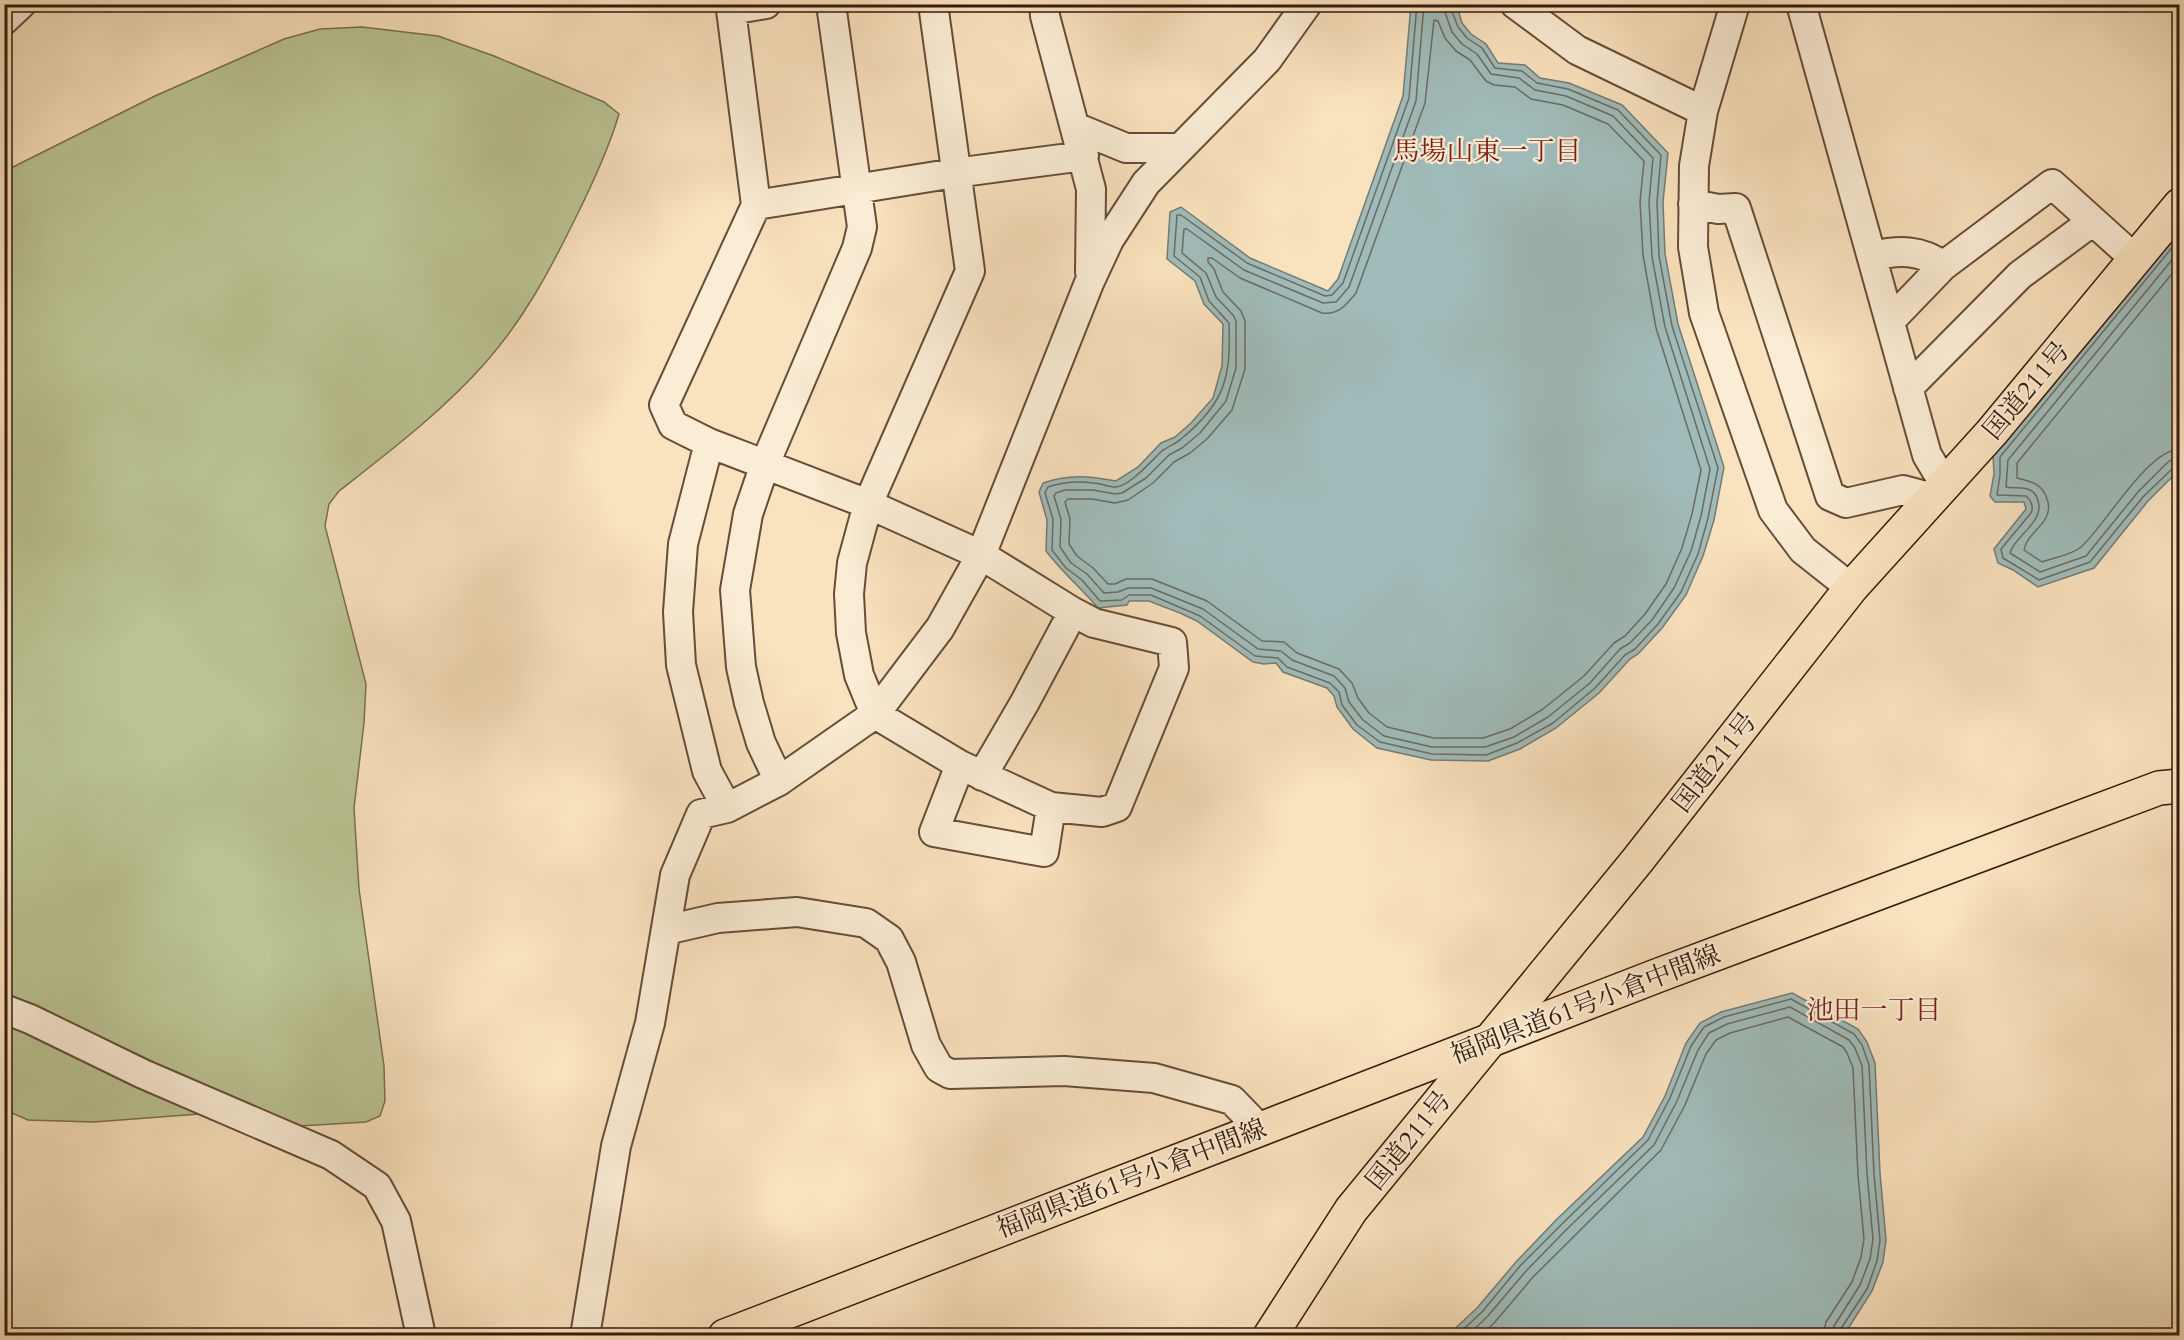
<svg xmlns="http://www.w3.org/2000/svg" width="2184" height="1340" viewBox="0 0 2184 1340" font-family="Cardo,'Noto Serif JP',serif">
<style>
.green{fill:#bbc494;stroke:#786f50;stroke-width:1.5}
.water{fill:#a0bcba;stroke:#767b74;stroke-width:1.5}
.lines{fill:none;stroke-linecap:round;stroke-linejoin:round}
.shore{stroke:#6b6b63;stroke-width:1.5}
.minor-casing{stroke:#674c38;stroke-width:32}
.major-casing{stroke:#361a0c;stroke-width:36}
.highway-casing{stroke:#361a0c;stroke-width:36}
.minor{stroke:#fbecd5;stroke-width:28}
.major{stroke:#f9e2be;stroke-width:33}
.highway{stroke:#f9e2be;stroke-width:33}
.labels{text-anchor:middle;stroke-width:4.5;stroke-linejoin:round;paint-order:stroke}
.street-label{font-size:26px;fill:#361a0c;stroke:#fbecd5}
.neighbourhood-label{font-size:27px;fill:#7a1f14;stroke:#fbecd5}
</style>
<rect width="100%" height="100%" fill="#f9e2be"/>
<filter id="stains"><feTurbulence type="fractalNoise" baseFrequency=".00333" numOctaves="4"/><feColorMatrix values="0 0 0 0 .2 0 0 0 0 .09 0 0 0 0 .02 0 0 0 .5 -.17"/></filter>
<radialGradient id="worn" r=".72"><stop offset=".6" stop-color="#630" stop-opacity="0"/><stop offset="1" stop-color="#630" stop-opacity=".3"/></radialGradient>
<path class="green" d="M 362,27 L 438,36 L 494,56 L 604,102 L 619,114 C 608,151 592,185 575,219 C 550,270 524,319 486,362 C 443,411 390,451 339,491 L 329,504 L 325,526 L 366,684 L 364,723 L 354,808 L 359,889 L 384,1066 L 385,1101 L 380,1116 L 366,1122 L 300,1126 L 199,1114 L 94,1122 L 28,1120 L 5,1110 L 5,171 L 155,96 L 284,39 L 320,29 Z"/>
<path class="water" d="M 1411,5 L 1453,5 L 1458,10 L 1462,23 L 1471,34 L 1486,44 L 1498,63 L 1525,65 L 1540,78 L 1569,83 L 1622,105 L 1668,153 L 1663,202 L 1665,254 L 1678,324 L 1724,467 L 1714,520 L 1703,556 L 1686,595 L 1662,628 L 1638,654 L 1630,659 L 1599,693 L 1556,728 L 1520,749 L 1488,761 L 1431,760 L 1377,748 L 1353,729 L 1337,707 L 1334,696 L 1327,688 L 1283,672 L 1276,663 L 1264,664 L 1253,662 L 1197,621 L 1180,613 L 1149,601 L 1129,601 L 1127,605 L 1098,608 C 1081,588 1062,572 1046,551 L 1047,520 L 1039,492 L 1043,483 C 1070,474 1089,476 1116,481 L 1138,467 L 1161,443 L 1175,437 L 1191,423 L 1213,398 L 1222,366 L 1223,324 L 1204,304 L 1195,281 L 1167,259 L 1170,212 L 1181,207 L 1250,258 L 1328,291 L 1338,279 L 1403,96 Z
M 2179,229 L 2179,470 L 2148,501 L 2094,568 L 2038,587 L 2013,570 L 1998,563 L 1994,549 L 2026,509 L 2024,502 L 1995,502 L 1990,496 L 1994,474 L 1993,455 Z
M 1792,993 L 1858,1029 L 1867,1042 L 1875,1063 L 1880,1173 L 1886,1240 L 1883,1262 L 1872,1291 L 1844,1335 L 1448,1335 L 1477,1308 L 1516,1262 L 1557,1219 L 1643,1137 L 1665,1096 L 1686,1043 L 1700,1023 L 1721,1012 Z"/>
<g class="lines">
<path class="shore" d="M 1417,4 L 1409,98 L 1343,283 L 1332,295 L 1325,296 L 1247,263 L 1181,215 L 1177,215 L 1174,256 L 1200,277 L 1209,301 L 1229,323 C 1231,378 1225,403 1181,439 C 1176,444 1168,446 1162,451 C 1152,460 1130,486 1116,487 C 1108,487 1100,483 1093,483 C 1078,481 1063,482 1048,487 L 1045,493 L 1053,519 L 1052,550 L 1066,568 L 1082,580 L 1100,601 L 1122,600 L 1129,595 L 1151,595 L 1200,616 L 1255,656 L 1278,658 L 1287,667 L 1330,683 L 1339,692 L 1342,705 L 1357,725 L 1380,742 L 1432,754 L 1486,755 L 1517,743 L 1553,723 L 1595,688 L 1625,655 L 1635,649 L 1658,624 L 1681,592 L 1698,554 L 1708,518 L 1718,468 L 1672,326 L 1659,256 L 1657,202 L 1661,155 L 1618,110 L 1568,89 L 1537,83 L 1522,71 L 1495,68 L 1482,48 L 1467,38 L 1458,27 L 1449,4
M 1424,4 L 1416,101 L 1349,287 L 1336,302 L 1323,303 L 1244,270 L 1187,229 L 1184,229 L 1182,253 L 1206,273 L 1216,297 L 1233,315 L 1236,321 L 1236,368 L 1226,401 L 1200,433 L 1182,448 L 1169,455 L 1146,478 L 1122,493 L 1115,494 L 1093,490 L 1065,490 L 1056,493 L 1054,496 L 1061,519 L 1060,547 L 1071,563 L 1087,574 L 1104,593 L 1118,592 L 1128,588 L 1151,588 L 1203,609 L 1258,649 L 1281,651 L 1292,660 L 1334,676 L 1345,688 L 1349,702 L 1363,720 L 1384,736 L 1432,747 L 1485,747 L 1514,737 L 1548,717 L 1590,683 L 1620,649 L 1630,643 L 1652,620 L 1674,588 L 1691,551 L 1701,516 L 1710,469 L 1665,327 L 1652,257 L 1649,202 L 1653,158 L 1613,116 L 1566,96 L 1535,90 L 1519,78 L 1491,74 L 1477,54 L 1462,44 L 1452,32 L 1442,4
M 1434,20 L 1438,21 L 1445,38 L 1456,51 L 1470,60 L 1486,81 L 1494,85 L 1515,87 L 1531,99 L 1563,105 L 1608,124 L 1644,161 L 1640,202 L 1643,255 L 1656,328 L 1701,470 L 1692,514 L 1682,548 L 1666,584 L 1645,614 L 1625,636 L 1614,643 L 1584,676 L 1543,709 L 1510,729 L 1483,738 L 1434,738 L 1387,727 L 1369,713 L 1358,698 L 1352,683 L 1339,669 L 1297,653 L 1284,642 L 1262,641 L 1207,601 L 1152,579 L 1126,579 L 1115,584 L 1108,584 L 1093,568 L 1077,556 L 1069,544 L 1070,519 L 1065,502 L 1068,499 L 1092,499 L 1115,503 L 1128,500 L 1153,483 L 1174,462 L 1190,453 L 1207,439 L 1232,410 L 1245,369 L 1245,321 L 1241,311 L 1223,292 L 1214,269 L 1208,262 L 1208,258 L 1212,258 L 1240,278 L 1322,313 C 1339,315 1346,305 1356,293 L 1425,103 Z
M 2180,238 L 2000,457 L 2000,475 L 1997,495 L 2026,496 C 2031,500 2034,507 2031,513 L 2001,549 L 2003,558 L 2039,580 L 2090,562 L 2143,497 L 2173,468 L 2180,466
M 2180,250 L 2008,460 L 2006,487 C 2013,489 2022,486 2030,490 C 2034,492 2037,496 2038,501 C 2045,522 2015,535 2010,553 L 2040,572 L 2086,556 L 2138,492 L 2169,461 L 2180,458
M 2180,264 L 2017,463 L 2017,478 C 2032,482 2043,483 2048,502 C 2053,524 2027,531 2024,550 L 2042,562 C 2053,558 2072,555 2081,547 C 2105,526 2147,450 2180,449
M 1456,1336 L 1482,1312 L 1520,1266 L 1562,1224 L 1648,1140 L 1670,1098 L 1691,1046 L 1704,1027 L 1724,1017 L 1791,999 L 1854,1034 L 1862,1045 L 1869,1065 L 1874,1174 L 1880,1240 L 1877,1261 L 1867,1289 L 1840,1330 L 1839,1336
M 1467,1336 L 1487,1317 L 1526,1271 L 1567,1229 L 1654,1145 L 1677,1101 L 1698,1050 L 1709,1033 L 1727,1024 L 1790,1007 L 1849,1040 L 1855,1048 L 1862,1066 L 1867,1174 L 1873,1239 L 1870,1259 L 1860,1285 L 1834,1326 L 1832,1336
M 1481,1336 L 1495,1322 L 1533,1277 L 1661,1150 L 1685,1105 L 1706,1054 L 1716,1040 L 1730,1033 L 1788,1017 L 1843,1047 L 1847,1053 L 1853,1068 L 1858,1175 L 1864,1239 L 1861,1257 L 1852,1282 L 1826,1322 L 1823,1336"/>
<defs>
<path id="minor" d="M 766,4 L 731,10 L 756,205 L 664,405 L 673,425 L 709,443 L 868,504 L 981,555 L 1073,612 L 1094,623 L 1172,642 L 1174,668 L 1117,807 L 1102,812 L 1051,807 L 960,765 L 875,714 L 859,675 L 851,633 L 849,594 L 852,563 L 868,504 L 970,271 L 933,4
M 1044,4 L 1045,16 L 1091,189 L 1090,272
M 1515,4 L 1577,50 L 1703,111
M 1735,4 L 1703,111 L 1694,166 L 1693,247 L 1704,313 L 1773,510 L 1803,550 L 1851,588
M 1801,4 L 1927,455 L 1945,485
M 4,20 L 21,4
M 1075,127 L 1126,148 L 1180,148
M 1693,204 L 1718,209 L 1736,208 L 1830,496 L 1846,503 L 1903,490 L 1933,498
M 756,205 L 955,173 L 1084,156
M 1872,256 C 1898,250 1921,249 1943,266
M 1890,321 L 1943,266 L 2052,184 L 2135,259
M 1908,388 L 2020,275 L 2093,221
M 709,443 L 683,544 L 678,612 L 681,665 L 707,771 L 727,808
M 960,765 L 934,832 L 1044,852 L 1051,807
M 982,776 L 1025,702 L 1073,612
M 779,781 L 761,743 L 749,703 L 741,667 L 735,590 L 748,514 L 765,464 L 857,248 L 862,227 L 831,4
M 666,930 L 718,918 L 797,912 L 866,923 L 889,939 L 901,962 L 926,1045 L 939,1068 L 950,1074 L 1064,1071 L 1154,1078 L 1232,1100 L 1259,1128
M 4,1009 L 30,1019 L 143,1074 L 331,1155 L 377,1186 L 396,1221 L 421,1336
M 585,1336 L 616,1146 L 650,1023 L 675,875 L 701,814 L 727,808 L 779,781 L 875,714 L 940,628 L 981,555 L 1089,283 L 1109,240 L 1146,183 L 1267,60 L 1307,4"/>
<path id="major" d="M 725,1336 L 1659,975 L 2159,788 L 2180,786"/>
<path id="highway" d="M 1270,1336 L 1351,1210 L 1637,861 L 1851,588 L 1992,432 L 2180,205"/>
</defs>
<use href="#minor" class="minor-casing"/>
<use href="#major" class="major-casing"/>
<use href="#highway" class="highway-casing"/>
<use href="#minor" class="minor"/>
<use href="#major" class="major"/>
<use href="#highway" class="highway"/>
</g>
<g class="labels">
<g class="street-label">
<text transform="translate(2026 390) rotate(-50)" y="9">国道211号</text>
<text transform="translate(1714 762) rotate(-52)" y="9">国道211号</text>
<text transform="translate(1585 1004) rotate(-21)" y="9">福岡県道61号小倉中間線</text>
<text transform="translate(1408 1140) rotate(-51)" y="9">国道211号</text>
<text transform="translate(1131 1178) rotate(-21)" y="9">福岡県道61号小倉中間線</text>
</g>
<g class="neighbourhood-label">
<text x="1487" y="160">馬場山東一丁目</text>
<text x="1874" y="1019">池田一丁目</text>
</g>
</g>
<rect width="2184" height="1340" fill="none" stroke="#f9e2be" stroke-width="24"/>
<rect x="6" y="6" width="2172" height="1328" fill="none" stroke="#361a0c" stroke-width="3"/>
<rect x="12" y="12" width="2160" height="1316" fill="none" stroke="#361a0c" stroke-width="1.5"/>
<rect width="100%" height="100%" filter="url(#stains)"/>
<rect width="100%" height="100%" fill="url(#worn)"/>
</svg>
